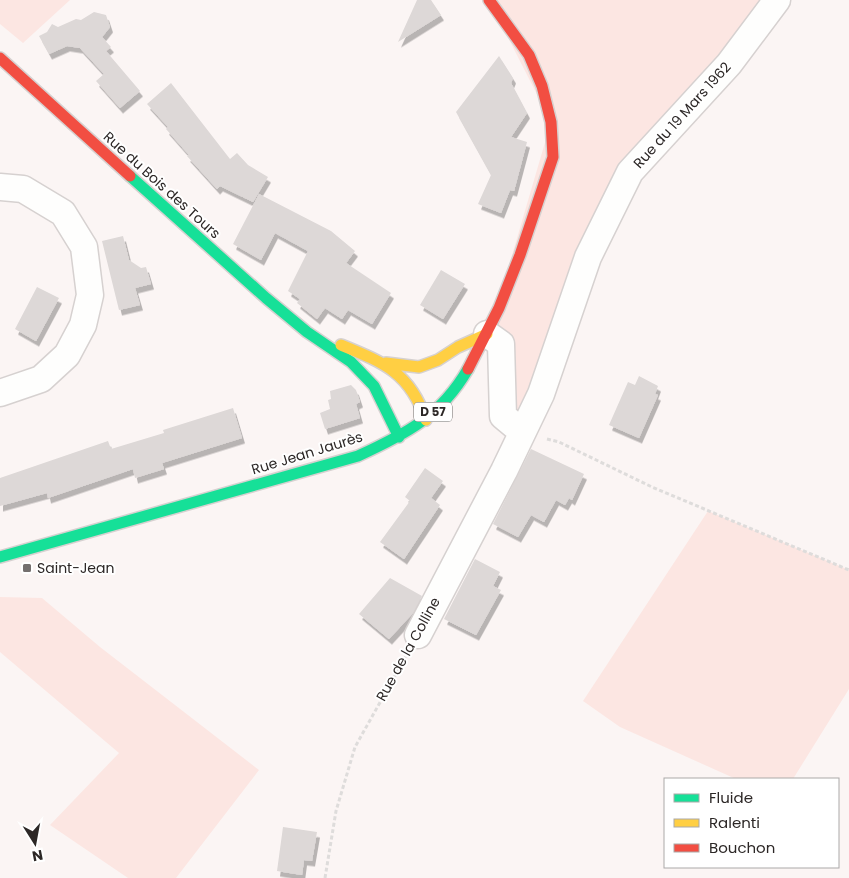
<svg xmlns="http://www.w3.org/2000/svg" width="849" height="878" viewBox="0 0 849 878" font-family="Poppins,sans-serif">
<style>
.green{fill:#fce6e2}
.building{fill:#ddd8d7;filter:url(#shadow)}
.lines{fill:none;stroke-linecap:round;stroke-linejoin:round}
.street-casing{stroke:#d6d1d0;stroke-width:29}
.fast-casing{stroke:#d6d1d0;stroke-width:14}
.slow-casing{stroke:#d6d1d0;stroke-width:14}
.jam-casing{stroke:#d6d1d0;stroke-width:14}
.path{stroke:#dedcdb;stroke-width:3;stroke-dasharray:4 2.5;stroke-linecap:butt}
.street{stroke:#fefefd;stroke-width:26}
.fast{stroke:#16e098;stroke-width:11}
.slow{stroke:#ffcf43;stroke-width:11}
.jam{stroke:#f24e42;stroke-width:11}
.poi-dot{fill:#746f6e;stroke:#fff;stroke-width:2}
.labels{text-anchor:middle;stroke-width:4;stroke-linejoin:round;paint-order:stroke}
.shield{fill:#fff;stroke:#6b6867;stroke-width:1}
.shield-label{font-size:12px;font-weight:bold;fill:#2c2726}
.street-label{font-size:14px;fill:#2c2726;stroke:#fff}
.poi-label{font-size:14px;fill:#2c2726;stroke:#fff;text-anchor:start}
</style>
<defs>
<filter id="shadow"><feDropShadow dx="3" dy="5.5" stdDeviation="0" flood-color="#0004"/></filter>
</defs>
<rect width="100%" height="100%" fill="#fbf5f4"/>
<path class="green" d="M 0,0 L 70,0 L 23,43 L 0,24 Z
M 489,0 L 777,0 L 630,172 L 521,431 L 491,327 L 551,122 Z
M 708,511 L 849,570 L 849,689 L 793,779 L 736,779 L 620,727 L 583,701 Z
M 0,597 L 42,598 L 100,647 L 259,770 L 176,878 L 128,878 L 50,825 L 119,753 L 0,652 Z"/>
<path class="building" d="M 417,0 L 431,0 L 441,15 L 398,42 Z
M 94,12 L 106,15 L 110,27 L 102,37 L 111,47 L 106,51 L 140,91 L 120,108 L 96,81 L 104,74 L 80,48 L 67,46 L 49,54 L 39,36 L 47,32 L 52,24 L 58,27 L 76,19 L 81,20 Z
M 499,56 L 513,78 L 511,83 L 527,113 L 511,137 L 527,142 L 514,191 L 510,190 L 501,213 L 478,204 L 491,175 L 456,112 Z
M 171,83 L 230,159 L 237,153 L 248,165 L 268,177 L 253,202 L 220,186 L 217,189 L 187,156 L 189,155 L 166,129 L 168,127 L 147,104 Z
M 259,194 L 331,231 L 355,251 L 346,263 L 391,293 L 372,324 L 348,310 L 342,319 L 325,308 L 317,319 L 297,303 L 300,299 L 288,291 L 308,251 L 275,233 L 261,260 L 233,244 Z
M 123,236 L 129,260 L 141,268 L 146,267 L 151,284 L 135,288 L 140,305 L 119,310 L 102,241 Z
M 441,270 L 465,284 L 443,319 L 420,305 Z
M 37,287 L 59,298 L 36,341 L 15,329 Z
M 639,376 L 658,386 L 655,394 L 658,395 L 639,438 L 609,425 L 628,382 L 635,385 Z
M 351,385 L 356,390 L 360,402 L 356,404 L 360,418 L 325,429 L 320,413 L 330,409 L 328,400 L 331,399 L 330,391 Z
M 233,408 L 242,438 L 162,463 L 164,469 L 135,478 L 133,469 L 48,498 L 47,493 L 0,506 L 0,478 L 108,441 L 111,449 L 164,433 L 163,430 Z
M 531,449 L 584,474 L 572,500 L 569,498 L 565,505 L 556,500 L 544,522 L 531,515 L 518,537 L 493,524 Z
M 425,468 L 443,481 L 431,498 L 440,505 L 404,559 L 380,542 L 410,501 L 405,497 Z
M 475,559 L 500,572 L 493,586 L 501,590 L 476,635 L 444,619 Z
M 390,578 L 422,596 L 413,613 L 389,639 L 359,614 Z
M 283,827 L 317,832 L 312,861 L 304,860 L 302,875 L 277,871 Z"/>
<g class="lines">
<defs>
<path id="street" d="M 0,187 L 23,189 L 63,213 L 84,247 L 90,295 L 83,325 L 67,355 L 41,379 L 0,393
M 487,334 L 501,344 L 503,416 L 521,431
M 418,635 L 504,471 L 541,394 L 588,257 L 630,172 L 729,64 L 777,0"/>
<path id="fast" d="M 130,176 L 266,298 L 307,332 L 351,362 L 374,386 L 399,437
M 0,557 L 358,456 C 406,434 441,416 468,369"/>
<path id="slow" d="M 341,345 C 385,363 410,373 426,420
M 386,363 L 419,367 L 438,360 L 458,347 L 487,334"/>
<path id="jam" d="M 0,58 L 130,176
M 468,369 L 499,308 L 520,255 L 553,157 L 551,122 L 542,86 L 529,55 L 489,0"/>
</defs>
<use href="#street" class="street-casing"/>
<use href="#fast" class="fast-casing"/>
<use href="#slow" class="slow-casing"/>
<use href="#jam" class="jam-casing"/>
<path class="path" d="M 547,439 L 559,442 L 652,487 L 849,570
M 325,878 L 336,811 L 355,747 L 406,656"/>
<use href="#street" class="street"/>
<use href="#fast" class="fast"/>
<use href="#slow" class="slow"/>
<use href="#jam" class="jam"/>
</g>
<rect class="poi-dot" x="22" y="563" width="10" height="10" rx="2.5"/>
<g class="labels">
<rect class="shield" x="414" y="402.5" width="38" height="19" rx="4"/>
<g class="shield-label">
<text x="433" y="416">D 57</text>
</g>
<g class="street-label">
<text transform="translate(682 115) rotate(-48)" y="5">Rue du 19 Mars 1962</text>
<text transform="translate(162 185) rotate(42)" y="5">Rue du Bois des Tours</text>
<text transform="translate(307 453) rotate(-17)" y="5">Rue Jean Jaurès</text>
<text transform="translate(408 649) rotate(-61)" y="5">Rue de la Colline</text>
</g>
<g class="poi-label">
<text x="37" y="573">Saint-Jean</text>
</g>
</g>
<rect x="664" y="778" width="175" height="90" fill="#ffffff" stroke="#aba9a8"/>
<rect x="674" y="794" width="25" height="8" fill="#16e098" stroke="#aba9a8"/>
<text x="709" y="803" font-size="15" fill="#2c2726">Fluide</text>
<rect x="674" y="819" width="25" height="8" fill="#ffcf43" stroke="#aba9a8"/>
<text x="709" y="828" font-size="15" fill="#2c2726">Ralenti</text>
<rect x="674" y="844" width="25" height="8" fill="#f24e42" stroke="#aba9a8"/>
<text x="709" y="853" font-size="15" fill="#2c2726">Bouchon</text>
<g transform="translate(35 843) rotate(169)" stroke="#ffffff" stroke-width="4" paint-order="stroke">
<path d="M0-4L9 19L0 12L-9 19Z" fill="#2c2726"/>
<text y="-8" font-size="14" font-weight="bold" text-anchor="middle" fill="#2c2726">N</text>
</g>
</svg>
